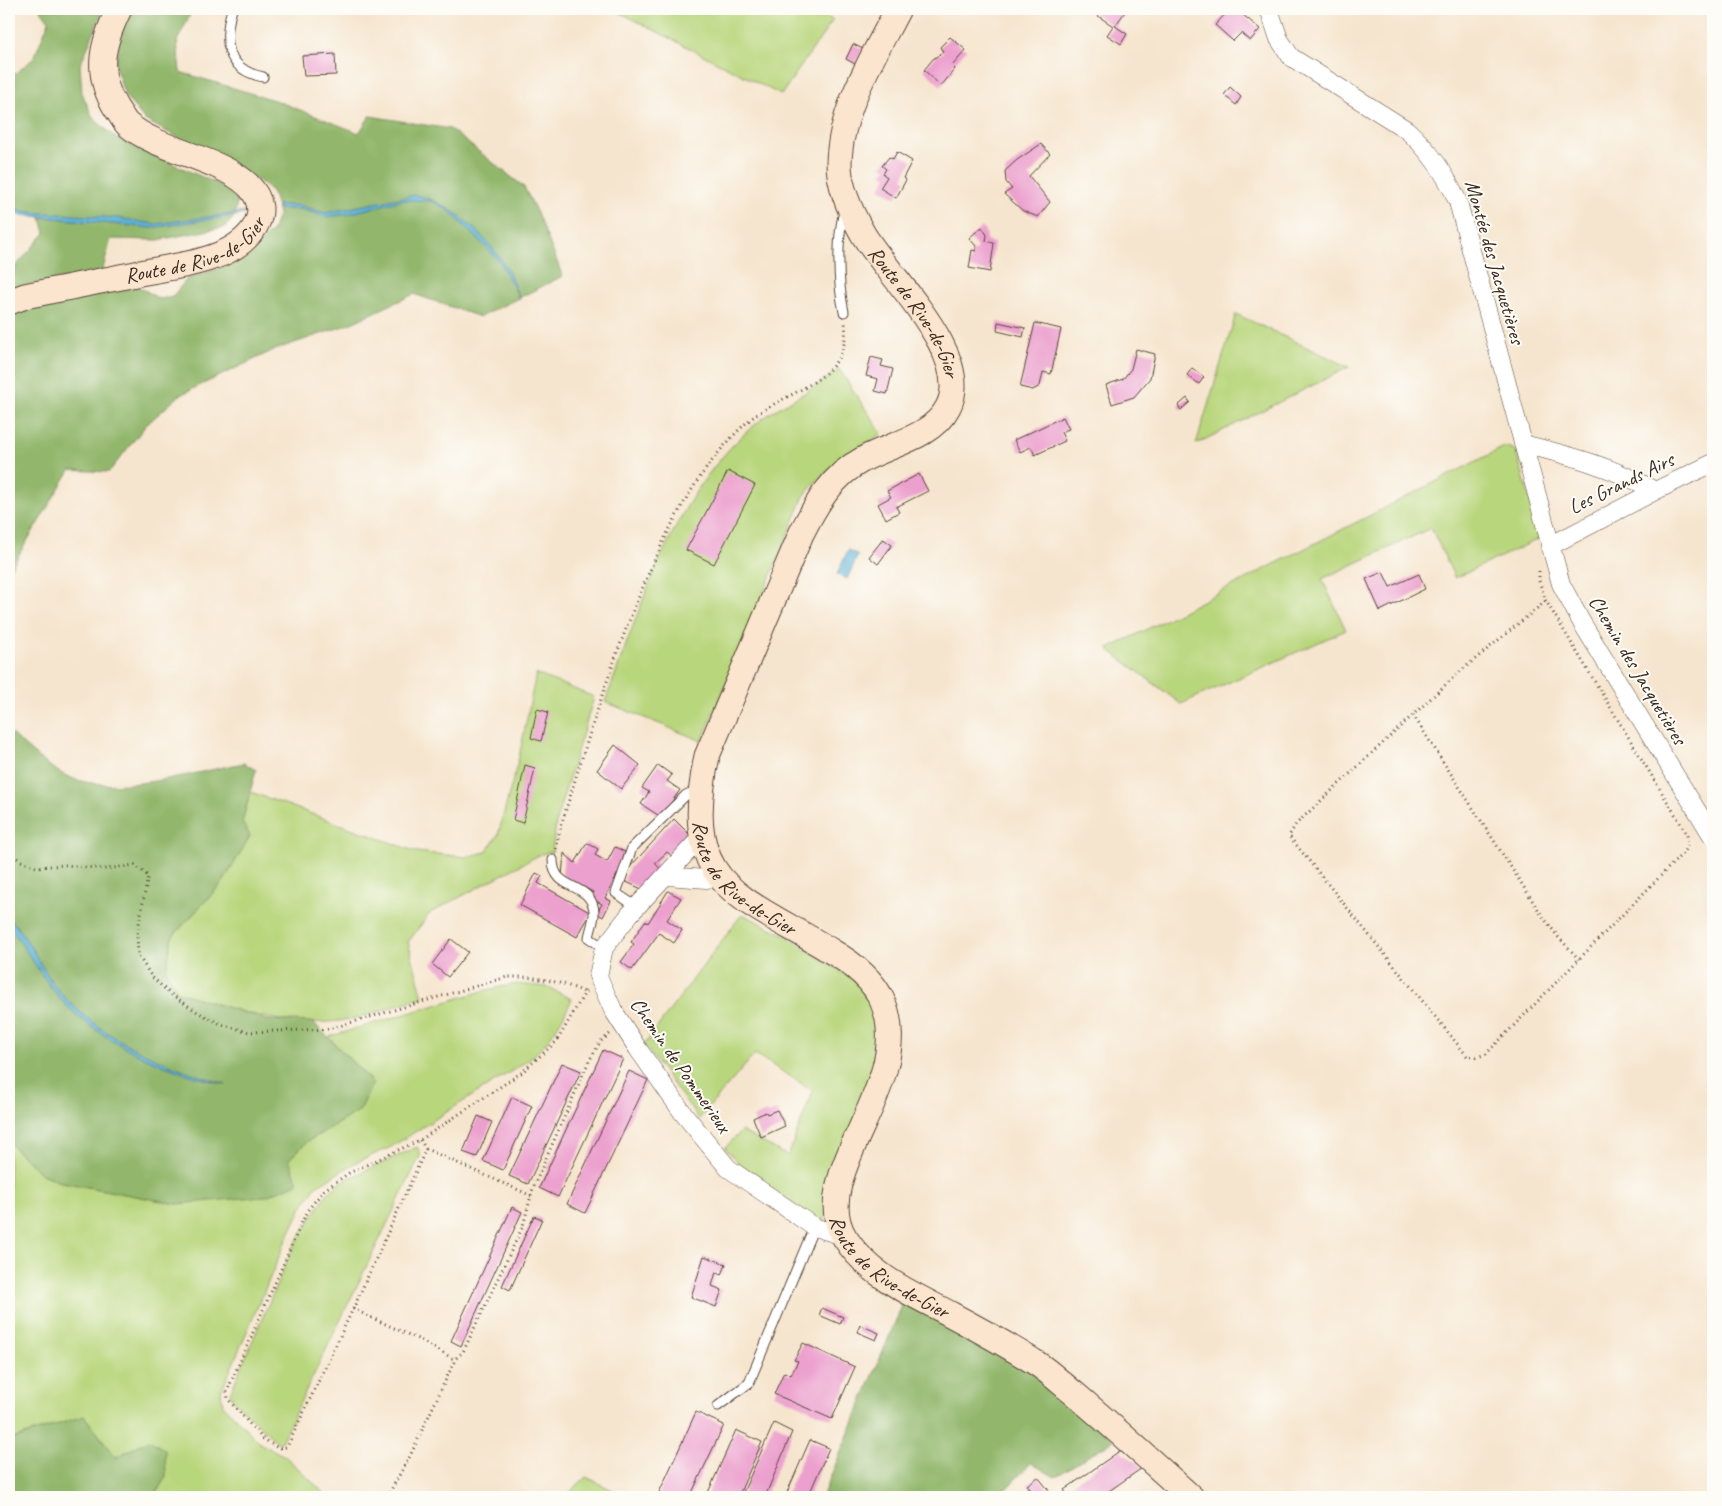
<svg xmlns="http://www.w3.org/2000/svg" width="1722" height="1506" viewBox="0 0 1722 1506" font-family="Caveat,sans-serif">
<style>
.green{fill:#b8d67c;stroke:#7a804d}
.forest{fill:#92b76c;stroke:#667045}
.water{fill:#58b0d5;stroke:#4a6d7a}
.building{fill:#eca0ce}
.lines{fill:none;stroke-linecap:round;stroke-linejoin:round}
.service-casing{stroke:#574638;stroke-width:11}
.minor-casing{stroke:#574638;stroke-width:19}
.secondary-casing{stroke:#574638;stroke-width:27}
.path{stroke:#574638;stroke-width:3;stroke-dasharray:1 4;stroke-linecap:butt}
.service{stroke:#fff;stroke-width:9}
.minor{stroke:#fff;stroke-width:18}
.secondary{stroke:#fce5cf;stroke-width:25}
.labels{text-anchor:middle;stroke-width:4;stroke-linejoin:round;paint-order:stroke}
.street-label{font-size:21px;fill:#3b2a1e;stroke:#fdfcf7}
</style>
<rect width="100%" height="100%" fill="#fdfcf7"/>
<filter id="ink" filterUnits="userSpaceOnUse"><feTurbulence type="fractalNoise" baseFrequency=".02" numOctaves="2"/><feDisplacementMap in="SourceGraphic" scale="10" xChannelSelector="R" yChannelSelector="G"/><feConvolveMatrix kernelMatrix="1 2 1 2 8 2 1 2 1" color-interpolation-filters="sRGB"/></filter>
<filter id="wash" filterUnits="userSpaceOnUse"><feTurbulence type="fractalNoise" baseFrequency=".0096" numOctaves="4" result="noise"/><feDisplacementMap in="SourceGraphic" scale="20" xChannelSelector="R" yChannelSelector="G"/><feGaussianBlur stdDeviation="1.12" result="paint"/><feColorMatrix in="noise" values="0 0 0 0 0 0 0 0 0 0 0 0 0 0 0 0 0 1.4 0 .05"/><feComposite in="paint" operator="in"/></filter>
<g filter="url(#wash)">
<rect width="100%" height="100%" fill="#f6e5ce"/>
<path class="green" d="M 613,9 L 809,9 L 833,20 L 781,95 Z
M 1236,314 L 1349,367 L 1196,444 Z
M 839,369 L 882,434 C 849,453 828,465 804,496 L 702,741 L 605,702 C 642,605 673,491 757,423 C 783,402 814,391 839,369 Z
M 1506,446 L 1516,451 L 1541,538 L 1455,578 L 1431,528 L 1322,579 L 1346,630 L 1181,704 L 1108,649 Z
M 536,674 L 594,697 L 557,817 L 552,852 L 541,854 L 430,913 L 408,942 L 423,997 C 398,1004 371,1016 346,1020 C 285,1030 235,1009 178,992 L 166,970 L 172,937 L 224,881 L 251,792 L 417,852 L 465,857 L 486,852 L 498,835 L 519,757 Z
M 742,914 L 785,935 L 857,982 L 870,1001 L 880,1034 L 867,1096 L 829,1181 L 825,1220 L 819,1223 L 745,1170 L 725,1148 L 741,1131 L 788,1156 L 813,1091 L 755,1054 L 699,1119 L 644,1045 Z
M 516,984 L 547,987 L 572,999 C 560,1024 549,1044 526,1062 L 391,1147 L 357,1162 L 316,1186 L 302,1207 L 287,1238 L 221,1392 L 223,1405 L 261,1444 L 285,1456 L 328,1497 L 154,1497 L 166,1476 L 149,1440 L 116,1457 L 84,1416 L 9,1440 L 9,1143 L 40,1173 L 57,1181 L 177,1204 L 289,1159 L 308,1141 L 360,1110 L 373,1083 L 328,1037 L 486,990 Z
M 417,1147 L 421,1154 L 281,1442 L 278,1443 L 233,1400 L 230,1393 L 294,1245 L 326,1195 L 343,1181 Z
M 586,1477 L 627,1497 L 565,1497 Z"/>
<path class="forest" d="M 40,9 L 104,9 L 80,65 L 82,93 L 93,118 L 117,139 L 227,188 L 237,201 L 235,216 L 225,227 L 158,240 L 111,239 L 102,272 L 9,288 L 9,274 L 45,233 L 41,217 L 9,211 L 9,79 L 34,58 L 49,21 Z
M 132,9 L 193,9 L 177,41 L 180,72 L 277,101 L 359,133 L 370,116 L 450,129 L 524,187 L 538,215 L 563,276 L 480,317 L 414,294 L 347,325 L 274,350 L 180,395 L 146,425 L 109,472 L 70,470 L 9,571 L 9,310 L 69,295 L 140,287 L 159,299 L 172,297 L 187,279 L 240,261 L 272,231 L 279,213 L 272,191 L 258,180 L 145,120 L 125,96 L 115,65 L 122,28 Z
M 9,732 C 29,749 51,772 77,780 C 124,794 196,772 244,763 L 256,770 L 242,822 L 250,836 L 224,881 L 172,937 L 166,970 L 178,992 L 268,1020 L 313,1022 L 373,1083 L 360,1110 L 308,1141 L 289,1159 L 298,1183 L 266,1196 L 177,1204 L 57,1181 L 40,1173 L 9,1143 Z
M 904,1301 L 1028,1369 L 1114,1440 L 1055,1477 L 1031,1463 L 1005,1490 L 1008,1497 L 822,1497 Z
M 84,1416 L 116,1457 L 149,1440 L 165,1450 L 166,1476 L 154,1497 L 9,1497 L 9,1440 Z"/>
<path class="water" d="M 415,195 C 447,200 484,234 502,261 C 510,272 514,286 520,299 L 499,261 L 490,251 L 449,211 L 431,201 L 403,200 L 349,214 L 326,217 L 300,209 L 279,209 L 277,205 L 299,205 L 325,213 Z
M 9,207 L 29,212 L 119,218 L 154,224 L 245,212 L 245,214 L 151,228 L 23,215 L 9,211 Z
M 848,550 L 858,555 L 847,579 L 837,574 Z
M 9,919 C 22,927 43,970 54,985 C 96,1038 163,1065 226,1084 C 174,1075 105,1044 67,1006 C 44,982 28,952 9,926 Z"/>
<g id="blocks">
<path class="building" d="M 1090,9 L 1127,9 L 1115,26 L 1127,34 L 1121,44 L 1107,35 L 1113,26 L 1089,10 Z
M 1230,9 L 1236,9 L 1260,29 L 1250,41 L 1241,33 L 1233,41 L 1215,25 Z
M 950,37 L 966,50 L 952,66 L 955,69 L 941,86 L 924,70 L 933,59 L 943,52 L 940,47 Z
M 853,44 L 863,49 L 855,64 L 846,59 Z
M 335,54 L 336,75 L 304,76 L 302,56 Z
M 1230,87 L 1241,97 L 1236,105 L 1224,95 Z
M 1041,144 L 1050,154 L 1029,176 L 1050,202 L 1038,217 L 1023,211 L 1004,194 L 1012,189 L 1006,182 L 1005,171 L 1017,160 Z
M 897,152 L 912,161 L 903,178 L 906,180 L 896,198 L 880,188 L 887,177 L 883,174 L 886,169 L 882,166 L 889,157 L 893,159 Z
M 982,227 L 987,235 L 986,241 L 994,243 L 990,272 L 969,268 L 972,250 L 976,251 L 976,246 L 969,238 Z
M 998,322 L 1025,328 L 1023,337 L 997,331 Z
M 1035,323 L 1061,329 L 1051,374 L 1043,372 L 1040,386 L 1033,390 L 1020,387 Z
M 1136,349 L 1155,354 L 1150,378 L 1134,397 L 1112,404 L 1106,385 L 1123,379 L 1131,369 Z
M 871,357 L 883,360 L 881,366 L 893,369 L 887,394 L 875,391 L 878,379 L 866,376 Z
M 1192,368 L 1204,377 L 1199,384 L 1187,375 Z
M 1187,398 L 1190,402 L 1181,410 L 1178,406 Z
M 1063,417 L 1069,429 L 1061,432 L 1065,441 L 1035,455 L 1031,447 L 1020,452 L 1014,440 Z
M 728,471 L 755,485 L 714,564 L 686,550 Z
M 919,474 L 928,491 L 896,507 L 899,512 L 886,519 L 878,504 L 891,497 L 887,491 Z
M 883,539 L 892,545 L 878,564 L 869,557 Z
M 1383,572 L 1390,587 L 1419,574 L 1425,589 L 1380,611 L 1366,579 Z
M 537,709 L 548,712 L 541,741 L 531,738 Z
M 615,745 L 640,765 L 621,789 L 597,770 Z
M 525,765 L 535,768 L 523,823 L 513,820 Z
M 658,765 L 672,775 L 667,781 L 680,790 L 661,817 L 641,804 L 649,792 L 642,788 Z
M 674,819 L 690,835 L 673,857 L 667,852 L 655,863 L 661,870 L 644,890 L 624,881 L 629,868 Z
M 587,843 L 598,849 L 595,855 L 607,862 L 615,847 L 625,852 L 620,869 L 605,898 L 611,901 L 603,917 L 597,913 L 602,904 L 592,899 L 593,892 L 562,876 L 564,853 L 575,863 Z
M 536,873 L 542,876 L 538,883 L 591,913 L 577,937 L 520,905 Z
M 668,891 L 681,898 L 667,920 L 682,930 L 674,943 L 659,933 L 632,970 L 621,962 L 634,944 L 631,942 L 645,921 L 648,923 Z
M 451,939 L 468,952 L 448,977 L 432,964 Z
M 603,1050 L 623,1059 L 558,1197 L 539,1188 Z
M 562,1063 L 581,1071 L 528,1184 L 509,1176 Z
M 629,1071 L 648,1080 L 585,1213 L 567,1204 Z
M 512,1097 L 532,1106 L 503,1170 L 483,1161 Z
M 777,1110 L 785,1126 L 761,1137 L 753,1118 L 766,1112 L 767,1114 Z
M 478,1116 L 492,1122 L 477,1157 L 463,1152 Z
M 512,1207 L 522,1212 L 461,1346 L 451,1341 Z
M 534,1216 L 542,1219 L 510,1290 L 502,1286 Z
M 704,1256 L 726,1264 L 722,1275 L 716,1272 L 712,1286 L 722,1290 L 716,1307 L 691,1297 Z
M 822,1308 L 843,1317 L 840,1324 L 819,1315 Z
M 860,1325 L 879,1333 L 876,1340 L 857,1332 Z
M 803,1343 L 855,1367 L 832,1419 L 774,1394 L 784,1372 L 791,1375 L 798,1361 L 794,1360 Z
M 696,1412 L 724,1425 L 690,1497 L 657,1497 Z
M 774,1423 L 792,1432 L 765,1497 L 741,1497 Z
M 736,1430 L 762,1442 L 738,1497 L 706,1497 Z
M 810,1440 L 829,1448 L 808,1497 L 785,1497 Z
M 1121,1450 L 1142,1468 L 1109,1491 L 1114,1497 L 1069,1497 L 1064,1490 Z
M 1038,1477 L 1051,1493 L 1044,1497 L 1036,1497 L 1027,1485 Z"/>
</g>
</g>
<g filter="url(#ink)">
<use href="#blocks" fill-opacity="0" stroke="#574638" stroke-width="1"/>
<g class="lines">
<defs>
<path id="service" d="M 232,9 C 223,41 225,69 263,77
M 844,312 C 838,285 836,235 845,209
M 553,860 C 553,892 591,881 594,911 C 595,919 590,930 589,938 L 604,948
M 637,907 L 616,893 L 632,848 L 686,795 L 698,790
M 718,1406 L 749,1383 L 814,1227"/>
<path id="minor" d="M 1269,9 L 1279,39 L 1291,57 L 1407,130 C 1430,151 1446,174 1458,202 L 1561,584 L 1582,623 L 1713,837
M 1523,444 C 1568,455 1614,467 1655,491
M 1550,546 L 1655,491 L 1713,463
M 702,836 L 630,914 L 604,948 L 598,976 L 613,1010 L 638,1049 L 683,1113 L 728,1168 L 814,1227 L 843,1236
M 667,876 L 706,879 L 719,877"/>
<g id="secondary">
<path id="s1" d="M 898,9 C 874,56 840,109 839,163 C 839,188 851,213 863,234 C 887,275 975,356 948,407 C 932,438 890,444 862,460 C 832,476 816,504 801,534 L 707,756 C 680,887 736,893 831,951 C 852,963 872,978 882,1000 C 919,1082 804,1175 845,1238 C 870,1277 913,1294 952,1315 C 980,1330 1009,1346 1036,1363 C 1050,1372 1063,1385 1076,1395 C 1115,1428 1153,1463 1191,1497"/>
<path id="s2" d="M 9,302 L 25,296 C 64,288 102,281 140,273 C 167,268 197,264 221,254 C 250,241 276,213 248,185 C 218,157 158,151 127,124 C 123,120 120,113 116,108 C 94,73 102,44 119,9"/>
</g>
</defs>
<use href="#service" class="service-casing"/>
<use href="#minor" class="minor-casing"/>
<use href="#secondary" class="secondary-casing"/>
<path class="path" d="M 1539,571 L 1539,581 L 1546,601 L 1687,834 L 1688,844 L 1684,852 L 1486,1054 L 1477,1057 L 1467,1056 L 1289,836 L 1296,824 L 1457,674 L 1546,601
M 1413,715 L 1543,917 L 1559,938 L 1579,959
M 556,849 L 561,825 C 584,752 606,678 635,606 C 662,540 691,476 744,425 C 780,390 852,385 845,322
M 9,852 L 21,861 L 36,867 L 65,865 L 106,869 L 135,865 L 148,876 L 137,934 L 138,955 L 151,976 L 169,993 L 199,1013 L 221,1024 L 249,1032 L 329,1029 L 507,977 C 534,976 560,981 584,992
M 420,1140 L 426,1149 L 532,1196
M 426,1149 L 353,1309 L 287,1447 L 278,1448 L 262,1438 L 228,1399 L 227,1391 L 307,1211 L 324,1190 L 349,1173 L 420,1140 L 521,1073 L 557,1041 L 587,989
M 353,1309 L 420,1340 L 452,1358 L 456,1358 L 463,1352 L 523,1226 L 533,1188 L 589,1061 L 601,1041 L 611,1033
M 387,1497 L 410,1456 L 456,1358"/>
<use href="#service" class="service"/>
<use href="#minor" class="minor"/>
<use href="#secondary" class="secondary"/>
</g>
</g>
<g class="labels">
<g class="street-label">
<text dy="7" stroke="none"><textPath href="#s2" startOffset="195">Route de Rive-de-Gier</textPath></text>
<text transform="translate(1495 262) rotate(74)" y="7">Montée des Jacquetières</text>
<text dy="7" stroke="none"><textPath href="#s1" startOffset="336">Route de Rive-de-Gier</textPath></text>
<text transform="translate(1621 483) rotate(-26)" y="7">Les Grands Airs</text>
<text transform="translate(1638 670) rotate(59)" y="7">Chemin des Jacquetières</text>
<text dy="7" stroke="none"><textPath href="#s1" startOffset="1026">Route de Rive-de-Gier</textPath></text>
<text transform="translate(681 1065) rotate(55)" y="7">Chemin de Pommerieux</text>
<text dy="7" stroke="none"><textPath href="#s1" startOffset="1519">Route de Rive-de-Gier</textPath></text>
</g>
</g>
<rect width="1722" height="1506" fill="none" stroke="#fdfcf7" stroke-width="30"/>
</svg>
